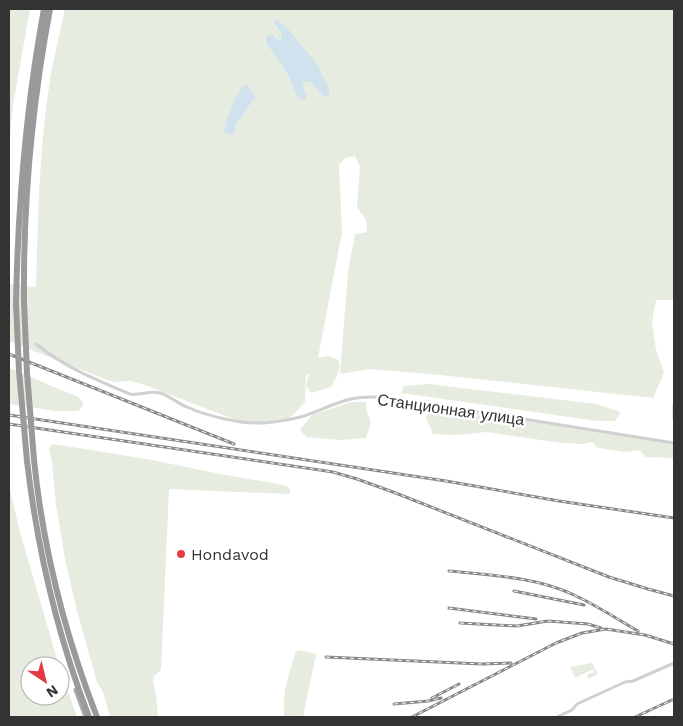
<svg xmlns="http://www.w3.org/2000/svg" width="683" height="726" viewBox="0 0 683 726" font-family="'Work Sans',sans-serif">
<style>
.green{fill:#e6ecdf;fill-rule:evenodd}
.water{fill:#cfe2ee}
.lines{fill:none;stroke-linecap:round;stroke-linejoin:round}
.street{stroke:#d0d0d0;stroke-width:3}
.primary{stroke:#ababab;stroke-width:5}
.highway{stroke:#9a9a9a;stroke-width:6}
.rail-casing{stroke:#888;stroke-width:3}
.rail{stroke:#fff;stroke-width:1;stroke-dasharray:4;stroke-linecap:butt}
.highway-bridge{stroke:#9a9a9a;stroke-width:6}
.poi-dot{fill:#e63946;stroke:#fff;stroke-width:2}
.labels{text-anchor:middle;stroke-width:5;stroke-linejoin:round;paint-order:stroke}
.street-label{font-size:16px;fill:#333;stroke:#fff}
.poi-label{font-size:16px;fill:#333;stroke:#fff;text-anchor:start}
</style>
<rect width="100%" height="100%" fill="#fff"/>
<path class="green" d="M 9,9 L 30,9 L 13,105 L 9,150 Z
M 65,9 L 674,9 L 674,300 L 656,300 L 652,322 L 656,350 L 664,373 L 653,398 L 431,374 L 370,369 L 340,374 L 348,272 L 355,234 L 367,232 L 366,220 L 357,207 L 360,167 L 355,156 L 345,158 L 339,165 L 342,232 L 318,358 L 329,356 L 338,360 C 342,370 336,378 331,387 L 311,393 L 306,386 L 309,373 L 306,375 L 305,402 L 288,420 L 265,423 L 236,420 L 142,384 L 130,381 L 116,382 L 107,380 L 9,341 L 9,284 L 36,287 C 38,218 39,149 50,80 C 54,56 60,32 65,9 ZM 274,24 L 329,95 L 311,82 L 306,81 L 303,85 L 306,95 L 292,87 L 286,73 L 279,60 L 274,35 L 278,40 L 281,38 L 282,34 ZM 247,84 L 256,96 L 236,125 L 235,130 L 227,126 L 225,121 L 239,93 Z
M 9,368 L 78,397 L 83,402 L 83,406 L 78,411 L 56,411 L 9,404 Z
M 429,384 L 596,404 L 621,412 L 615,421 L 597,421 L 401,393 L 404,386 Z
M 351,402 L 366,402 L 367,412 L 371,422 L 366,438 L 341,440 L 307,437 L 300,430 L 312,415 Z
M 431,407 L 674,442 L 674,458 L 646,457 L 639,450 L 626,452 L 598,448 L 592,442 L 583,444 L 562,443 L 486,432 L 456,435 L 433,434 L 426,418 Z
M 53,444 L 152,460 L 225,475 L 273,483 L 287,486 L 290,490 L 290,493 L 287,494 L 169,489 L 161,670 L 154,676 L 153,681 L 156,696 L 158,717 L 110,717 L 103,692 L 97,682 L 77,611 L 65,559 L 56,504 L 52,462 L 49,449 L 50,446 Z
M 9,486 L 20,532 L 59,666 L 30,666 L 30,696 L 60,696 L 60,668 L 77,717 L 9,717 Z
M 299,650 L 316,654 L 303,717 L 284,717 L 284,698 L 285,689 L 295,653 Z
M 592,663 L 598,674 L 588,679 L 587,675 L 594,672 L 593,669 L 575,678 L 570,667 Z"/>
<path class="water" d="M 276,19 L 288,29 L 316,63 L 329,88 L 329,95 L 324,97 L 311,82 L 306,81 L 303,85 L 306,95 L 305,100 L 302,100 C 293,92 291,83 286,72 C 281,62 272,52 266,42 L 266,37 L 269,35 L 273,35 L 278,40 L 281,38 L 282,34 L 274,23 Z
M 247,84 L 256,96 L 236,125 L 235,132 C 230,136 228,134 223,131 L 224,128 L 227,126 L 225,123 L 225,121 C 233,109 235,91 247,84 Z"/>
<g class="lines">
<path class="street" d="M 36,344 C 64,367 97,380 130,394 C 140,396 150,390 160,393 C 170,396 177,403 187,407 C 207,416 240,424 262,423 C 272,423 294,419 304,416 C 319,411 334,403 351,399 C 362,396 373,397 385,397 L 674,443
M 674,405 L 674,419
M 557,717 L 572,710 L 577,704 L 625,682 L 633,681 L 672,664"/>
<path class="primary" d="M 76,690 L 86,717"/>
<path class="highway" d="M 24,302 C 23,204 32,105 50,9
M 16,303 C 18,204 26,106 44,9
M 34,460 C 43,548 65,635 97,717
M 27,461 C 37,546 58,637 89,717"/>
<defs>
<path id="rail" d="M 9,354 L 234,444
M 9,415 L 446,481 L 559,501 L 674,518
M 9,424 L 333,472 L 357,479 L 393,492 L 609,577 L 648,589 L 674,596
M 449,571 C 490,575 536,577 574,595 C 596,605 617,619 638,631
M 514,591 L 584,605
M 449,608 L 536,619
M 460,623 L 517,626 L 548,621 L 588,624 L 601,628
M 326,657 L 482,664 L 511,663
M 432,698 L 459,684
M 394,704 L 428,701 L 441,698
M 412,717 L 556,643 L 582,633 L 606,629 L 645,635 L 674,644
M 635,717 L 674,699"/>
</defs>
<use href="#rail" class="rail-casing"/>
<use href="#rail" class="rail"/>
<path class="highway-bridge" d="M 24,302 L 27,373 L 34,460
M 16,303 L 19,371 L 27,461"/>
</g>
<circle class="poi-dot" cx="181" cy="554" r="5"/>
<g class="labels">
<g class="street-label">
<text transform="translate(451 409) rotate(8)" y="6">Станционная улица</text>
</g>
<g class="poi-label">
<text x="191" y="560">Hondavod</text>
</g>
</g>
<rect width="683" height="726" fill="none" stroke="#333333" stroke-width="20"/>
<g transform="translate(45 681) rotate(145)"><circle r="24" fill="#ffffff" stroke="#adadad"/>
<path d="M0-4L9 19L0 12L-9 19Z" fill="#e63946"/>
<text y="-8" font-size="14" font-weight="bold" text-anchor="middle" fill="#333333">N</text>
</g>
</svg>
